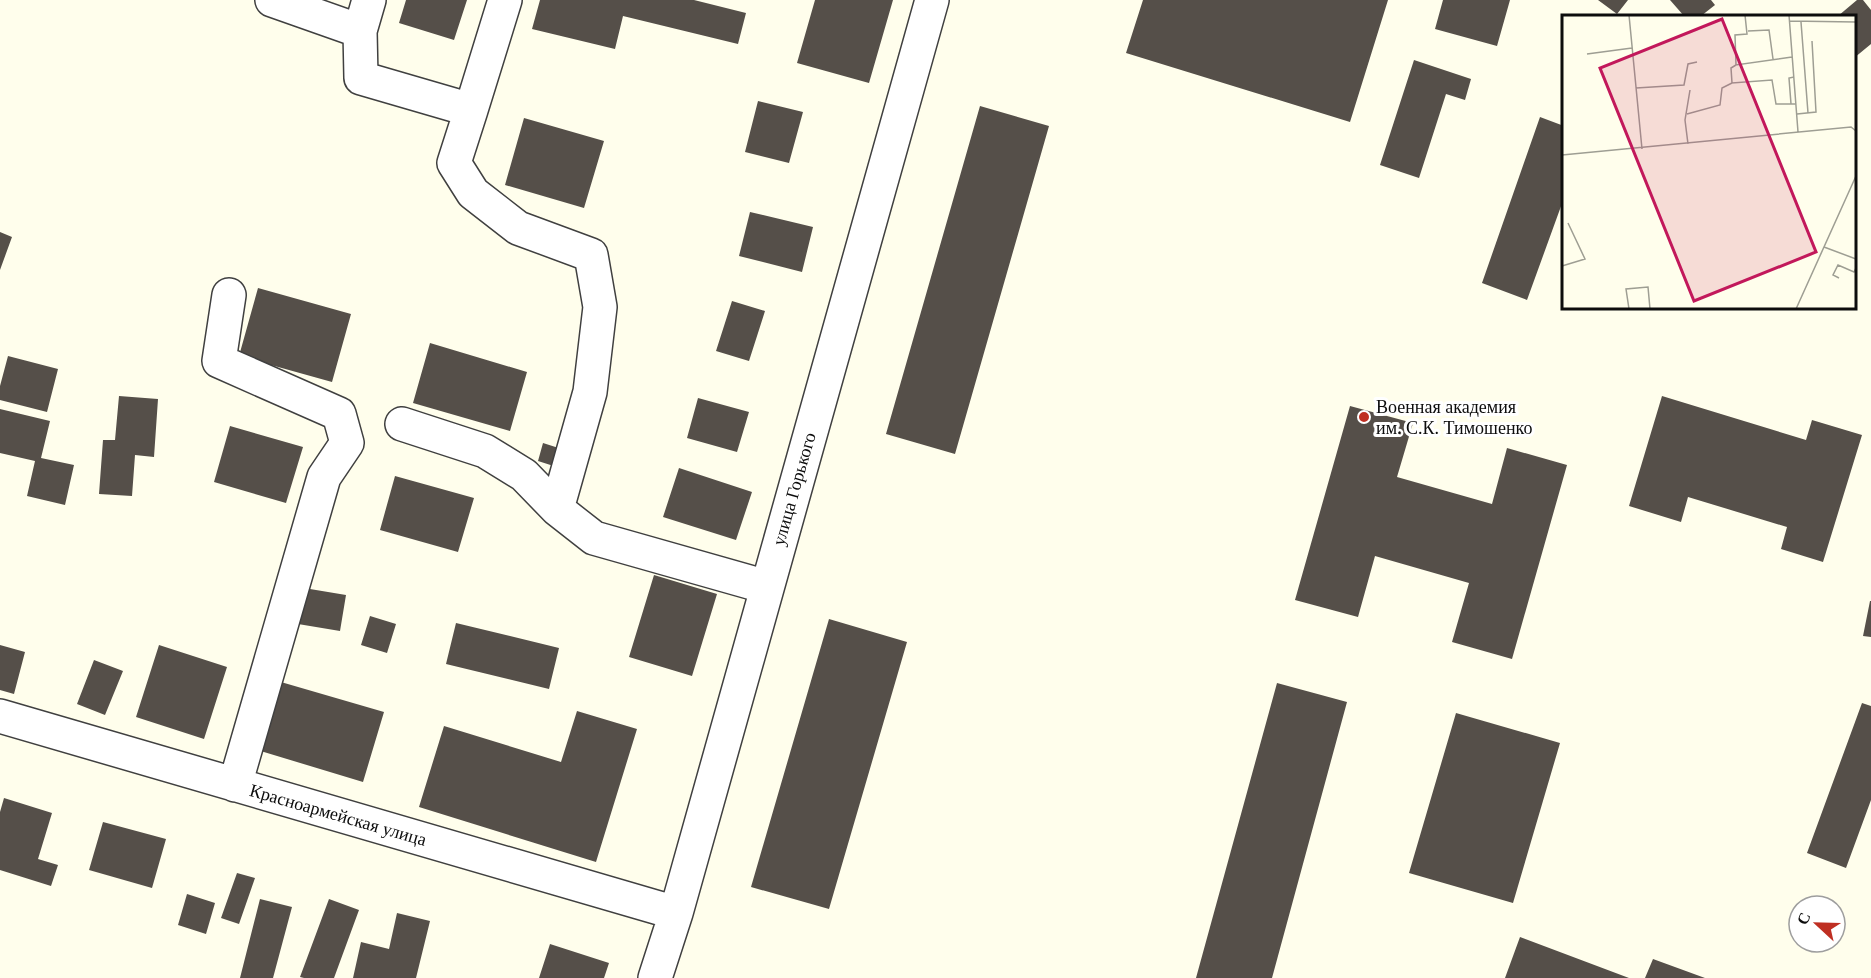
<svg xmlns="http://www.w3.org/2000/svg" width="1871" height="978" viewBox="0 0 1871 978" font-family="'Times New Roman',serif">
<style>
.building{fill:#554f49}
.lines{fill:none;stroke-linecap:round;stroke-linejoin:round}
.minor-casing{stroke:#404040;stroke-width:36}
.minor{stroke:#fff;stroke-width:33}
.poi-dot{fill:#bf2f22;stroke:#fff;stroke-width:2}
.labels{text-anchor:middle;stroke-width:6;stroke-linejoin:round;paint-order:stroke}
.poi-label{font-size:18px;fill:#0d0d0d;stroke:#fff;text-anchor:start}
.street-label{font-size:18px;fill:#0d0d0d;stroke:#fff}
.inset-road{fill:none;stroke:#9e9e93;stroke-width:1.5}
.view{fill:#c2185b;fill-opacity:0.15;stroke:#c2185b;stroke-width:3}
.inset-edge{fill:none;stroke:#0d0d0d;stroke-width:3}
</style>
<rect width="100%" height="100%" fill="#fffeec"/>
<path class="building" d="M 406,0 L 467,0 L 454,40 L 399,23 Z
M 540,0 L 694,0 L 746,13 L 738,44 L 623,16 L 615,49 L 532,29 Z
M 815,0 L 893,0 L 869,83 L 797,63 Z
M 1143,0 L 1388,0 L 1350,122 L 1126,53 Z
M 1443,0 L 1510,0 L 1497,46 L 1435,29 Z
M 1598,0 L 1628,0 L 1617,14 Z
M 1670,0 L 1711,0 L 1715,5 L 1701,16 L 1684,16 Z
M 1857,0 L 1863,0 L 1871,10 L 1871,44 L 1854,58 L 1854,16 L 1838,16 Z
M 1414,60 L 1471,79 L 1465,100 L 1446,94 L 1419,178 L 1380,165 Z
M 758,101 L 803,112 L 789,163 L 745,152 Z
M 980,106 L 1049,126 L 955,454 L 886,434 Z
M 1540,117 L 1564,126 L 1564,198 L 1527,300 L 1482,283 Z
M 524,118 L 604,141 L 584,208 L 505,185 Z
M 750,212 L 813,227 L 802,272 L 739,256 Z
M 0,232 L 12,237 L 0,270 Z
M 258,288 L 351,314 L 332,382 L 239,356 Z
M 732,301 L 765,311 L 749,361 L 716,351 Z
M 430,343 L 527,372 L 510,431 L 413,403 Z
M 8,356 L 58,369 L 47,412 L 0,400 L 0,386 Z
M 119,396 L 158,399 L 154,457 L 135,455 L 132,496 L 99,494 L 103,440 L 115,440 Z
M 1662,396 L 1806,440 L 1812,420 L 1862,435 L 1823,562 L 1781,549 L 1787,527 L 1688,497 L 1681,522 L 1629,506 Z
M 698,398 L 749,412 L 737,452 L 687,438 Z
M 1350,406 L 1413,423 L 1397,477 L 1492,504 L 1507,448 L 1567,465 L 1512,659 L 1452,642 L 1469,583 L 1375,556 L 1358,617 L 1295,600 Z
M 0,409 L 50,421 L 41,458 L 74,465 L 65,505 L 27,496 L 35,461 L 0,453 Z
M 230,426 L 303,447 L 286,503 L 214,482 Z
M 543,443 L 568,451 L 563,469 L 538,461 Z
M 679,468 L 752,492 L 736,540 L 663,517 Z
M 395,476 L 474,498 L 458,552 L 380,530 Z
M 654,575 L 717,594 L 692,676 L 629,657 Z
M 304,588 L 346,595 L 340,631 L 298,624 Z
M 1870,601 L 1871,601 L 1871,637 L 1863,636 Z
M 370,616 L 396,624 L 387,653 L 361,645 Z
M 829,619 L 907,642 L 829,909 L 751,887 Z
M 456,623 L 559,648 L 549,689 L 446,664 Z
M 0,645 L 25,652 L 14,694 L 0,690 Z
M 159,645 L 227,667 L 204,739 L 136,717 Z
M 94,660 L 123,671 L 105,715 L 77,704 Z
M 274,680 L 384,712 L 363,782 L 254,749 Z
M 1277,683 L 1347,702 L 1272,978 L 1196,978 Z
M 1862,703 L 1871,706 L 1871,800 L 1846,868 L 1807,853 Z
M 577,711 L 637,729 L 596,862 L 419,807 L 444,726 L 561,762 Z
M 1456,713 L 1560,743 L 1513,903 L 1409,873 Z
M 4,798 L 52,813 L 38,859 L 58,865 L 51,886 L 0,870 L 0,812 Z
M 103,822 L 166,839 L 152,888 L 89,870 Z
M 237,873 L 255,878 L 239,924 L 221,918 Z
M 187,894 L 215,903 L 206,934 L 178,925 Z
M 260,899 L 292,907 L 273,978 L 240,978 Z
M 329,899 L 359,910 L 334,978 L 304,978 L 300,977 Z
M 397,913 L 430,921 L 416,978 L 353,978 L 361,942 L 389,949 Z
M 1520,937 L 1629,978 L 1505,978 Z
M 550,944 L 609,963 L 604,978 L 539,978 Z
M 1653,959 L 1705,978 L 1645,978 Z"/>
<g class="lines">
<defs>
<path id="minor" d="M 272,0 L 360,31 L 369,0
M 360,31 L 361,78 L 471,110 L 505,0
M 471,110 L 454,163 L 473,193 L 518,228 L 591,255 L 600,307 L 590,392 L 557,509
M 229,295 L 219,361 L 339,414 L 347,443 L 324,477 L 235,785
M 402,424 L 485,451 L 524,475 L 557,509 L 594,538 L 767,587
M 0,716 L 676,913
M 655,978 L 676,913 L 932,0"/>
</defs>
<use href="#minor" class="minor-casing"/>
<use href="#minor" class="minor"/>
</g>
<circle class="poi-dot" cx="1364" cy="417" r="6"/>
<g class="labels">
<g class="poi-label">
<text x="1376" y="413">Военная академия<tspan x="1376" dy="21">им. С.К. Тимошенко</tspan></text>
</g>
<g class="street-label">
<text transform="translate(794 489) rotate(-74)" y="6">улица Горького</text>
<text transform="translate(338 815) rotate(16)" y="6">Красноармейская улица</text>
</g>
</g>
<g transform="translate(1562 15)">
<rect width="294" height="294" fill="#fffeec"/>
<path class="inset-road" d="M 67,0 L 80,134M 183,0 L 185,19 L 173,20 L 174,50 L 230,42M 227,0 L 236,117M 227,6 L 294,7M 239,7 L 246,98M 186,16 L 207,15 L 211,44M 25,39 L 70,33M 174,50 L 169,53 L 170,68 L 210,65 L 214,89 L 234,89M 74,73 L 122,70 L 126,49 L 135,47M 229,89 L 227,63 L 232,62M 125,99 L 158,90 L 160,73 L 170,68M 235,99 L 254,97 L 250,26M 126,129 L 123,105 L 128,75M 0,140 L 289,112 L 294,116M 262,232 L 294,244M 0,251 L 23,244 L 6,208M 277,263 L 271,260 L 276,250 L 292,257 L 294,253M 67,294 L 64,274 L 86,272 L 88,294M 234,294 L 294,161"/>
<path class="view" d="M 160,4 L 254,237 L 132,286 L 38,53 Z"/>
<rect width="294" height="294" class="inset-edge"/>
</g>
<g transform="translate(1817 924) rotate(292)"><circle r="28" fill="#ffffff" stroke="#9e9e9e" stroke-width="1.5"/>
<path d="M0-4.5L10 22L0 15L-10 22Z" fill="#bf2f22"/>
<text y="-9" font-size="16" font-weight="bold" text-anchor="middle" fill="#0d0d0d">С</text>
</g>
</svg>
